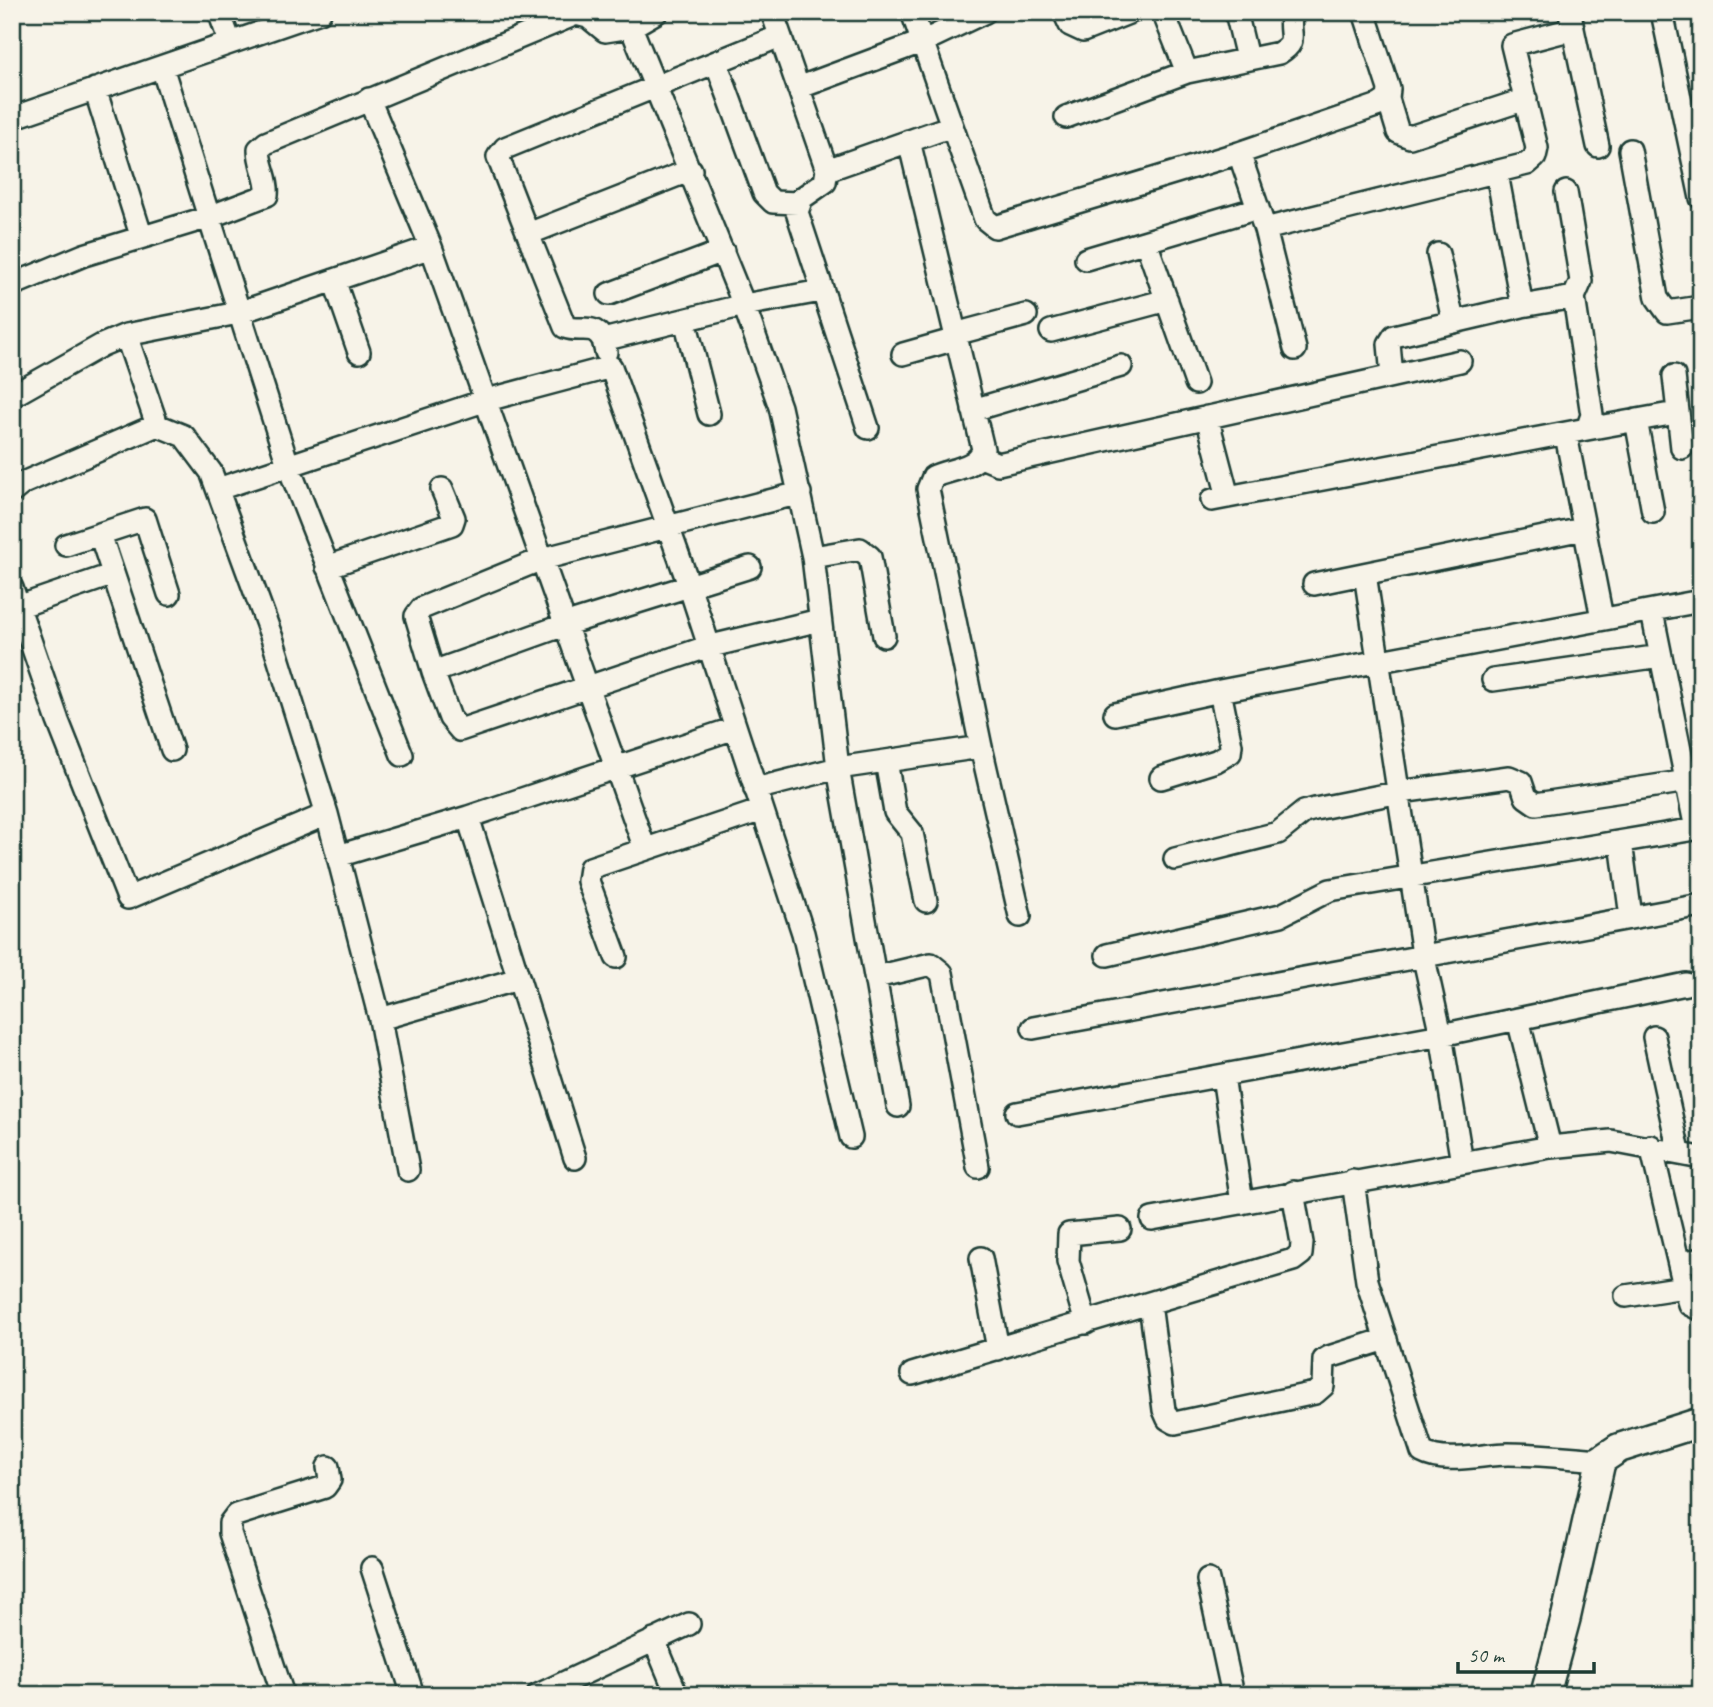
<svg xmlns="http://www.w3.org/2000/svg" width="1713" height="1707" viewBox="0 0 1713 1707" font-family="Caveat,sans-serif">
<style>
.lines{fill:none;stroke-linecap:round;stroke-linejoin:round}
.street-casing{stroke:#1f3d34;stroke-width:26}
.secondary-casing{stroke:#1f3d34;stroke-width:33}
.street{stroke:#f7f3e8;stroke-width:21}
.secondary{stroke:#f7f3e8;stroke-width:28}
</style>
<rect width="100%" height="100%" fill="#f7f3e8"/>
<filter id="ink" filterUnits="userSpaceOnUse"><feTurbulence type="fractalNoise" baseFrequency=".0143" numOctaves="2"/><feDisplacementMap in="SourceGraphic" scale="14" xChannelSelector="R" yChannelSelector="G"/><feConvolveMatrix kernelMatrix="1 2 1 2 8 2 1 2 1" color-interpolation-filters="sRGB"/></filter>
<g filter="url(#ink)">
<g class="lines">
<defs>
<path id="street" d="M 219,12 L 230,42
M 657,12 L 631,27 L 744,305 L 780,407 L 813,557 L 838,768 L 898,1106
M 772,12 L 827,170 L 952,126 L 912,12
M 1064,12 L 1070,25 L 1083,31 L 1131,12
M 1163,12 L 1187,72
M 1236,12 L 1247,58
M 1364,12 L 1389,89 L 1388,99 L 1379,105 L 1239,153 L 1265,229 L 1527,164 L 1535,157 L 1537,148 L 1512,45 L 1573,29 L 1570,12
M 1662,12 L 1701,198
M 1573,29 L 1598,146
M 716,62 L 764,193 L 773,202 L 798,203
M 798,88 L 924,41 L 985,12
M 95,89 L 141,235
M 369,99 L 431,247
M 1388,99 L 1398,132 L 1410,137 L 1526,99
M 1066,117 L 1187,72 L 1279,53 C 1299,41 1288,36 1291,17 L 1296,12
M 12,118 L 320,12
M 952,126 L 985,219 L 995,227 L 1239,153
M 909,141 L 983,449 C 978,469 949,469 933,477 L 928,489 L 981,747 L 1020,916
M 1630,150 L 1657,298 L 1667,312 L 1701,307
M 827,170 L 825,182 L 802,198 L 797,212 L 868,428
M 1497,174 L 1522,306 L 1574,297
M 1265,229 L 1295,349
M 528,234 L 498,157 L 505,148 L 780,36
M 1146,242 L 1196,383
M 1438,254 L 1453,320
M 1086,259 L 1258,208
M 334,280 L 359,352
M 12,285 L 84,255 L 209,217 L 162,67
M 609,294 L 723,251
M 685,320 L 709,414
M 1051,331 L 1167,300
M 955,334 L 1026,315
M 126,335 L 238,313 L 431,247 L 645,849
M 603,340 C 593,322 581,333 565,327 L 528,234 L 691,170
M 606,352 L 603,340 L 744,305 L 821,291
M 903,354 L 956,339
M 1392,376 L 1389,344 L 1394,336 L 1522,306
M 1674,376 L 1682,448
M 12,396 L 102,345 L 126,335 L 157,425 L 23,483 L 12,492
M 973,410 L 1121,366
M 1207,417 L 1228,497
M 1636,420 L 1653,512
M 157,425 L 184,436 L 211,472 L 272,638 L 327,814
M 1587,429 L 1676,413
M 1566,435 L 1602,618
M 981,457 L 998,464 L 1460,361
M 218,489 L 487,400 L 611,367 L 689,585 L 803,933 L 851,1137
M 1212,500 L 1587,429 L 1592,415 L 1574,297 L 1581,281 L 1566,192
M 100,534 L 172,750
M 66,545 L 145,519 L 169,594
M 813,557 L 860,549 L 870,557 L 884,636
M 327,567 L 452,524 L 454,518 L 442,489
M 750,567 L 567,624 L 433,672 L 416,616 L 422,608 L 542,559 L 800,493
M 1365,574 L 1423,954 L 1441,1035 L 1462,1163
M 1314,584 L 1583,529
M 12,588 L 58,721 L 128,898 L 327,814 L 380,1019 L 518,979
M 12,609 L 111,575
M 1652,612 L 1696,829
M 433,672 L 450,718 L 460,730 L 707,647 L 820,620
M 1493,680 L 1661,656
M 1115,714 L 1220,691 L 1701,601
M 402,755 L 288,465 L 209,217 L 267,195 C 269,179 259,166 259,149 L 266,143 L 576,14 L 588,17 L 605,31 L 631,27
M 886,761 L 895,812 L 912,833 L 926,901
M 1161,778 L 1216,761 L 1230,753 L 1231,745 L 1220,691
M 755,789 L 838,768 L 981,747
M 1621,842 L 1631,917
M 338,856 L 468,817
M 1175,859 L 1278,833 L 1304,812 L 1315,809 L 1400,792 L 1509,777 L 1521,782 L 1526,797 L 1536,804 L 1688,781
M 1107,955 L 1281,915 L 1330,890 L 1701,828
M 616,957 L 588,881 L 590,868 L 762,810
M 876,977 L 931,964 L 942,973 L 978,1167
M 380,1019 L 408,1170
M 1518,1019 L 1550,1147
M 1033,1028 L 1701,905
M 1654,1037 L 1679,1152
M 1223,1076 L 1242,1203
M 1017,1113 L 1441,1035 L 1686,984
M 1651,1146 L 1686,1294 L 1689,1304 L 1701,1310
M 575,1158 L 468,817 L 735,728
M 1353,1181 L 1367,1281 L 1422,1452 C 1446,1465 1482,1454 1508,1454 C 1539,1454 1570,1458 1601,1460
M 1152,1219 L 1550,1147 L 1611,1141 L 1701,1158
M 981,1258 L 998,1349
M 1679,1263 L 1701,1259
M 1626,1296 L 1684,1287
M 1150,1304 L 1164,1410 L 1168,1419 L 1175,1423 L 1315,1393 L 1323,1386 L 1324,1360 L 1329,1357 L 1386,1339
M 1086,1323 L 1068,1261 L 1069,1234 L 1120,1229
M 912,1374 L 1293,1260 L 1301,1254 L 1302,1243 L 1293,1192
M 372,1568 L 413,1695
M 1208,1580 L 1233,1695
M 654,1640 L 677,1695
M 283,1695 L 230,1533 L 230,1523 L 236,1515 L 325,1487 L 330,1480 L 328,1467
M 538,1695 L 689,1624"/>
<path id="secondary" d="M 1545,1695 L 1566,1617 L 1601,1460 L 1619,1448 L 1701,1422"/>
</defs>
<use href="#street" class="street-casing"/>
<use href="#secondary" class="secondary-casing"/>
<use href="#street" class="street"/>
<use href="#secondary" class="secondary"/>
</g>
</g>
<rect width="1713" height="1707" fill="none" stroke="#f7f3e8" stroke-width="42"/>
<rect x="21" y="21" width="1671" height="1665" fill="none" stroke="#1f3d34" stroke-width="2.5" filter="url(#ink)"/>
<path d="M1458 1662v10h136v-10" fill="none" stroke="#1f3d34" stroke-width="3.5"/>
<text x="1468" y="1662" font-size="21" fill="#1f3d34" stroke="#f7f3e8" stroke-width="5" paint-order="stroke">50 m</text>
</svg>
